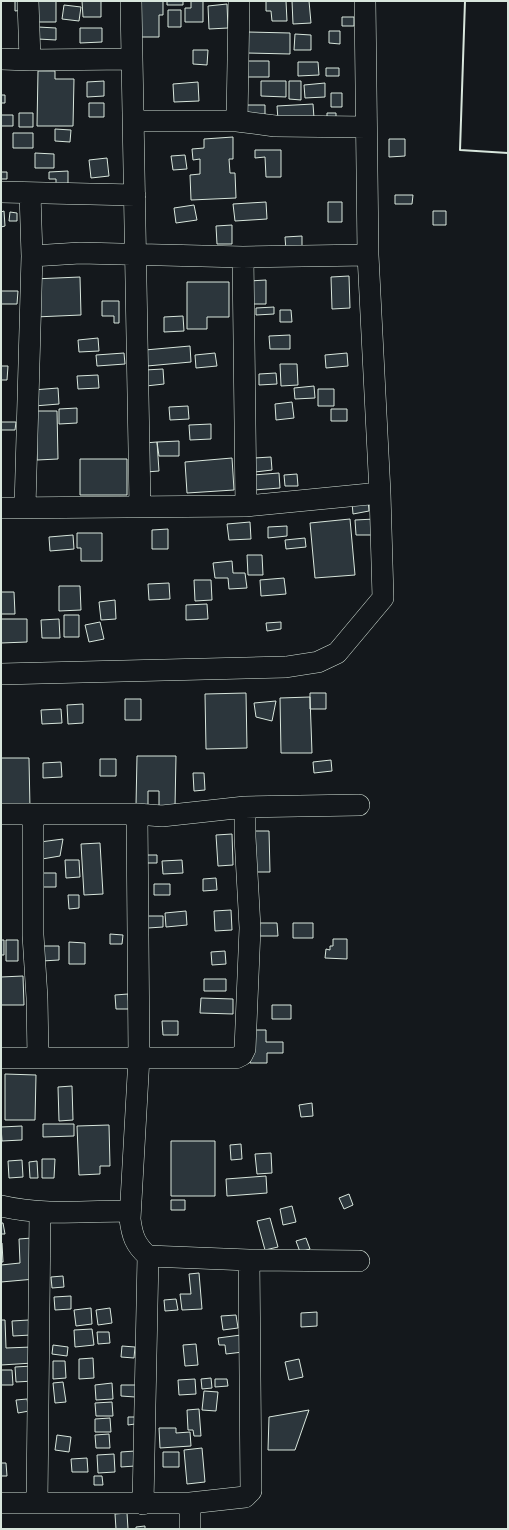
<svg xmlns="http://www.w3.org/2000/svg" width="509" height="1530" viewBox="0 0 509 1530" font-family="Mulish,sans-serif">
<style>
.building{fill:#2c363c;stroke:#d8e6dc}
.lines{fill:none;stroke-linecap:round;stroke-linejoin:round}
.street-casing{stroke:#d8e6dc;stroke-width:22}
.street{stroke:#14181c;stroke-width:21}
.wall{stroke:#d8e6dc;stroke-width:2}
</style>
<rect width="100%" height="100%" fill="#14181c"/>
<path class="building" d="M 15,1 L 23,1 L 23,10 L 15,11 Z
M 36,1 L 56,1 L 56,22 L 37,22 Z
M 82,1 L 101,1 L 101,17 L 83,17 Z
M 141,1 L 163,1 L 163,15 L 159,15 L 159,37 L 141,37 Z
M 167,1 L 183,1 L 183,5 L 167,5 Z
M 191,1 L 203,1 L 203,22 L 185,22 L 185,8 L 191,8 Z
M 266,1 L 286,1 L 287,21 L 272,21 L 271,11 L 266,11 Z
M 292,1 L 309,1 L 311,23 L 293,24 Z
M 227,4 L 228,28 L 209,29 L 208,6 Z
M 64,5 L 81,7 L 79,21 L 62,19 Z
M 168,10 L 181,10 L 181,27 L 168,27 Z
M 342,17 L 354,17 L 354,26 L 342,26 Z
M 38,27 L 56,28 L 56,40 L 38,39 Z
M 80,28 L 102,28 L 102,42 L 80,43 Z
M 329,31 L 340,31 L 340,44 L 329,43 Z
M 248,32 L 290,33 L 290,54 L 247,53 Z
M 295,34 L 311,35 L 311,50 L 294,50 Z
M 193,50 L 208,50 L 207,65 L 193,64 Z
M 246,61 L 269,61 L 269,77 L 246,77 Z
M 298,62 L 318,62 L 319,75 L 298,76 Z
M 326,68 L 339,68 L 339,76 L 326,76 Z
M 38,71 L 55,71 L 55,79 L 74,79 L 73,126 L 37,126 Z
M 104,81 L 104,96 L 87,97 L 87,82 Z
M 261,81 L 286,81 L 286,97 L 261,96 Z
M 289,81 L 301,81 L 301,100 L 289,99 Z
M 198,82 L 199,101 L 174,102 L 173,84 Z
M 325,83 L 325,97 L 305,98 L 304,85 Z
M 331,93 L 342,93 L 342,107 L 331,107 Z
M 1,95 L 5,95 L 5,103 L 1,103 Z
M 89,103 L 104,103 L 104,117 L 89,117 Z
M 313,104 L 314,118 L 278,120 L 277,106 Z
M 245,105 L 265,105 L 265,118 L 246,119 Z
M 19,113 L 33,113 L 33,127 L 19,127 Z
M 327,113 L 336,113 L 336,120 L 327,120 Z
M 1,115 L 13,115 L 13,126 L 1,126 Z
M 55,129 L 71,130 L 70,142 L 55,141 Z
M 13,133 L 33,133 L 33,148 L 13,148 Z
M 233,137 L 233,159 L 229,159 L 230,173 L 235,173 L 236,198 L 191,200 L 190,175 L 200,174 L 200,159 L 193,160 L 192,149 L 204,148 L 204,139 Z
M 389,139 L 405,139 L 405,156 L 389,157 Z
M 255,150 L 281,150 L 281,177 L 266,177 L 265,157 L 255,158 Z
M 35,153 L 54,154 L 54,168 L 35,168 Z
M 185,155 L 187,169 L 173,170 L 171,156 Z
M 107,158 L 109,176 L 91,178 L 89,160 Z
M 68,171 L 68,184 L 56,184 L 56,179 L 49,179 L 49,172 Z
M 1,172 L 7,172 L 7,179 L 1,179 Z
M 395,195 L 413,195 L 412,204 L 395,204 Z
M 266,202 L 267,219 L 235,221 L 233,204 Z
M 328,202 L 342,202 L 342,222 L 328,222 Z
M 194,205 L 197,220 L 176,223 L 174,208 Z
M 4,211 L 5,226 L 1,227 L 1,212 Z
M 433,211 L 446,211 L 446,225 L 433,225 Z
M 10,212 L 17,213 L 17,221 L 9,221 Z
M 232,225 L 232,244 L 217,244 L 216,226 Z
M 302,236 L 302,251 L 286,251 L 285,237 Z
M 349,276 L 350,308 L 332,309 L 331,277 Z
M 80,277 L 81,315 L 35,317 L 33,279 Z
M 266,280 L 266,304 L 250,304 L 249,281 Z
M 187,282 L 229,282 L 229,317 L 207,317 L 207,329 L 187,329 Z
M 1,291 L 18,291 L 17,304 L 1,304 Z
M 102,301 L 119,301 L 119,323 L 114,323 L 114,316 L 102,316 Z
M 274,307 L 274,314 L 256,315 L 256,308 Z
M 280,310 L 291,310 L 292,322 L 280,322 Z
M 183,316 L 184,331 L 164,332 L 164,317 Z
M 290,335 L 290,349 L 270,349 L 269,336 Z
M 98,338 L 99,351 L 79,352 L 78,340 Z
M 190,346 L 191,362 L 147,366 L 145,350 Z
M 124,353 L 125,364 L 97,366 L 96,355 Z
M 215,353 L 217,366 L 196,368 L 195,355 Z
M 347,353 L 348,366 L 326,368 L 325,355 Z
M 280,364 L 297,364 L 298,385 L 281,386 Z
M 1,366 L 8,366 L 7,380 L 1,380 Z
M 163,369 L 164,384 L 146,386 L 145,370 Z
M 276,373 L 277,384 L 259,385 L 259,374 Z
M 98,375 L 99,388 L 78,389 L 77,376 Z
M 314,386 L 315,398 L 295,399 L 294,388 Z
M 58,388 L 59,404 L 34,406 L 33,390 Z
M 318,389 L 334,389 L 334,406 L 318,406 Z
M 292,402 L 294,418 L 276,420 L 275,404 Z
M 188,406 L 189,419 L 170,420 L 169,407 Z
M 77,408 L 77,423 L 59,424 L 59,409 Z
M 331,409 L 347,409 L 347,421 L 331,421 Z
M 36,411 L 57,411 L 58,459 L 37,460 Z
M 1,422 L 16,422 L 15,430 L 1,430 Z
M 211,424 L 211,439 L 190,440 L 189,425 Z
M 179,441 L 179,456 L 159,456 L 157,442 Z
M 157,442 L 159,471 L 146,472 L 144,443 Z
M 271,457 L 272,470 L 255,472 L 254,458 Z
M 232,458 L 234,490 L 187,493 L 185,462 Z
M 80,459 L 127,459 L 127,495 L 80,495 Z
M 279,473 L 280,488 L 254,490 L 253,475 Z
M 297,474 L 298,486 L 285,486 L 284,475 Z
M 368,500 L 369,511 L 353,514 L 352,502 Z
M 350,519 L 355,575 L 315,578 L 310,523 Z
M 375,519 L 376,535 L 356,535 L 355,520 Z
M 250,522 L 251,539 L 229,540 L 227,524 Z
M 287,526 L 287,536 L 268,538 L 268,527 Z
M 168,529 L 168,549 L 152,549 L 152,530 Z
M 77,533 L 102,533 L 102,561 L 81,561 L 81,548 L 77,548 Z
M 73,535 L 74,549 L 50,551 L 49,537 Z
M 305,538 L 306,547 L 286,549 L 285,540 Z
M 247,555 L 262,555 L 263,575 L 248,575 Z
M 232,561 L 233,573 L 245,573 L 247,588 L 229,589 L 228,578 L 215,578 L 213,563 Z
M 284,578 L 286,594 L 261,596 L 260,580 Z
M 194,580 L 211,580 L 212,600 L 195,601 Z
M 169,583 L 170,599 L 149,600 L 148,584 Z
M 59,586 L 80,586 L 81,610 L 59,611 Z
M 1,592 L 14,592 L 15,614 L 1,614 Z
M 115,600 L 116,619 L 101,620 L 99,602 Z
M 207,604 L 208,619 L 186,620 L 186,605 Z
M 64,615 L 79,615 L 79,637 L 64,637 Z
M 1,619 L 27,619 L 27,642 L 1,643 Z
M 59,619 L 60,638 L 42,638 L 41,620 Z
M 100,622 L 104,639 L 89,642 L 85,625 Z
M 281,622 L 281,629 L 267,631 L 266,623 Z
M 246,693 L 247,748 L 206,749 L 205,694 Z
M 310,693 L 326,693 L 326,709 L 310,709 Z
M 310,697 L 312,753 L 281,753 L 280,698 Z
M 125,699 L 141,699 L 141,720 L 125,720 Z
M 276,701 L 272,721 L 256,717 L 254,703 Z
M 83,704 L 83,723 L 68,724 L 67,705 Z
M 61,709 L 62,723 L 42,724 L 41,710 Z
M 137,756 L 176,756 L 175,807 L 159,806 L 159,791 L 148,791 L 148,806 L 136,806 Z
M 1,758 L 29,758 L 30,809 L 1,810 Z
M 100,759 L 116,759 L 116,776 L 100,776 Z
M 331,760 L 332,771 L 314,773 L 313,762 Z
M 61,762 L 62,777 L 43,778 L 43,763 Z
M 193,773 L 204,773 L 205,790 L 194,791 Z
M 253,831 L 269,831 L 270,872 L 253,872 Z
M 232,834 L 233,865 L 218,866 L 216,835 Z
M 63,839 L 60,856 L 42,859 L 40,842 Z
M 100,843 L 103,894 L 84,895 L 81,844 Z
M 143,855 L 157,855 L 157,863 L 143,863 Z
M 65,860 L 79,860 L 80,877 L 66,878 Z
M 182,860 L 183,873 L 163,874 L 162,861 Z
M 39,873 L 56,873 L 56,887 L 40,887 Z
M 216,878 L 217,890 L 203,891 L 203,879 Z
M 154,884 L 170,884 L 170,895 L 154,895 Z
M 68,895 L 79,895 L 79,908 L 69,909 Z
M 231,910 L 232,930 L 215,931 L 214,911 Z
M 186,911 L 187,925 L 166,927 L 165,913 Z
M 147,916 L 163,916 L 163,927 L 148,928 Z
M 260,923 L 277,923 L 278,936 L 260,936 Z
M 293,923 L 313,923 L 313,938 L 293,938 Z
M 110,934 L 123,935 L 122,944 L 110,944 Z
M 333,939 L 347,939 L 347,959 L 325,958 L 326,949 L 330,950 L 330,946 L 333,946 Z
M 1,940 L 4,940 L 4,955 L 1,955 Z
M 6,940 L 18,940 L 18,961 L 6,961 Z
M 69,942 L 85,943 L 85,964 L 69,964 Z
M 42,946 L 59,946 L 59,960 L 42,961 Z
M 225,951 L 226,964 L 212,965 L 211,952 Z
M 23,976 L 24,1005 L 1,1005 L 1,977 Z
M 204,979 L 226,979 L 226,991 L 204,991 Z
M 128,994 L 129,1009 L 116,1009 L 115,995 Z
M 201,998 L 233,999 L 233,1014 L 200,1013 Z
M 272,1005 L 291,1005 L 291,1019 L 272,1019 Z
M 162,1021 L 178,1021 L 178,1035 L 163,1035 Z
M 250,1030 L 266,1030 L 266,1042 L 283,1042 L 283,1053 L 267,1053 L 267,1063 L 250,1063 Z
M 5,1074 L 36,1075 L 35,1120 L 5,1120 Z
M 72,1086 L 73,1120 L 59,1121 L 58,1087 Z
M 312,1103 L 313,1116 L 301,1117 L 299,1105 Z
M 43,1124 L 74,1124 L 74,1136 L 43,1137 Z
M 109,1125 L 110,1166 L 100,1166 L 100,1174 L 79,1175 L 77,1126 Z
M 22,1126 L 22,1140 L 2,1141 L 1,1127 Z
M 171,1141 L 215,1141 L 215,1196 L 171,1196 Z
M 241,1144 L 242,1159 L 231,1160 L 230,1145 Z
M 271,1153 L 272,1173 L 257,1174 L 255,1154 Z
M 42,1159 L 55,1159 L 54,1178 L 42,1178 Z
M 22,1160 L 23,1177 L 9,1178 L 8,1161 Z
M 37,1161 L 38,1178 L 30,1178 L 29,1162 Z
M 266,1176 L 267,1193 L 227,1196 L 226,1179 Z
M 349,1194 L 353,1205 L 344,1209 L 339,1198 Z
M 171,1200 L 185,1200 L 185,1210 L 171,1210 Z
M 292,1206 L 296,1222 L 283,1225 L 280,1209 Z
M 270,1218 L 278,1247 L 265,1250 L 257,1221 Z
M 1,1223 L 3,1223 L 5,1234 L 1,1234 Z
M 32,1238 L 35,1279 L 1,1282 L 1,1265 L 20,1263 L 19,1239 Z
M 306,1238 L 310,1249 L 300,1252 L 296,1241 Z
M 1,1243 L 2,1243 L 3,1262 L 1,1262 Z
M 199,1273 L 202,1309 L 182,1310 L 180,1294 L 191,1294 L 189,1274 Z
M 63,1276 L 64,1287 L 52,1288 L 51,1277 Z
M 71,1296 L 71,1309 L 55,1310 L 54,1297 Z
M 176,1299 L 178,1310 L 165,1311 L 164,1300 Z
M 91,1308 L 92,1324 L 76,1326 L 74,1310 Z
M 110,1308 L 112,1323 L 98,1325 L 96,1310 Z
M 317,1312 L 317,1326 L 301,1327 L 301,1313 Z
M 236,1315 L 238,1328 L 223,1330 L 221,1316 Z
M 1,1320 L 5,1320 L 6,1348 L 32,1347 L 33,1363 L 1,1365 Z
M 29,1320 L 31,1335 L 13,1336 L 12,1321 Z
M 92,1329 L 94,1345 L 75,1347 L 74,1330 Z
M 97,1332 L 109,1332 L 110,1343 L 98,1344 Z
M 241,1335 L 243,1352 L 226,1354 L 225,1345 L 219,1345 L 218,1338 Z
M 196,1344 L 198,1365 L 185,1366 L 183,1345 Z
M 53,1345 L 68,1347 L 67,1356 L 52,1354 Z
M 122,1346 L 135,1347 L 134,1358 L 121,1357 Z
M 93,1358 L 94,1378 L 79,1379 L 79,1359 Z
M 299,1359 L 303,1377 L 289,1380 L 285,1362 Z
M 53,1361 L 65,1361 L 66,1378 L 53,1379 Z
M 32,1366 L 34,1381 L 16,1382 L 15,1367 Z
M 1,1370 L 12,1370 L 13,1385 L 1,1385 Z
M 211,1378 L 212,1388 L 202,1389 L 201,1379 Z
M 195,1379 L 196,1394 L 179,1395 L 178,1380 Z
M 215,1379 L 227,1379 L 228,1386 L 215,1387 Z
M 63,1382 L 66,1402 L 55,1403 L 53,1383 Z
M 112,1383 L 113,1399 L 96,1400 L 95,1385 Z
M 121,1385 L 136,1385 L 135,1397 L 121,1396 Z
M 204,1391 L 218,1392 L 216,1411 L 202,1410 Z
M 27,1399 L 29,1411 L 18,1413 L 16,1400 Z
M 112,1402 L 113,1416 L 96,1416 L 95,1403 Z
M 199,1409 L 201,1436 L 194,1436 L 193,1430 L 188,1430 L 187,1410 Z
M 309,1410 L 295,1450 L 268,1450 L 269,1417 Z
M 128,1417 L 135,1417 L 135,1424 L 128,1425 Z
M 110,1418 L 111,1432 L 95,1432 L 95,1419 Z
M 159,1428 L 176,1428 L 176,1433 L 190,1432 L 191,1446 L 160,1448 Z
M 109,1434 L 110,1448 L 96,1448 L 95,1435 Z
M 57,1435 L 71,1437 L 69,1452 L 55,1450 Z
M 202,1448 L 205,1482 L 187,1484 L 184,1450 Z
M 135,1451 L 135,1466 L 121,1467 L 121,1452 Z
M 163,1452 L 179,1452 L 179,1467 L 163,1467 Z
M 114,1454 L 115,1472 L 98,1473 L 97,1455 Z
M 87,1458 L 88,1472 L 72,1472 L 71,1459 Z
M 1,1463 L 6,1463 L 7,1476 L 1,1476 Z
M 94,1476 L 102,1476 L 103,1485 L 94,1485 Z
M 127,1513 L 128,1529 L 116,1529 L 115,1514 Z
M 145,1526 L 145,1529 L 136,1529 L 136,1527 Z"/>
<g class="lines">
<defs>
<path id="street" d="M 131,1 L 140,506
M 1,59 L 30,60 L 28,1
M 30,60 L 132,59
M 134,121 L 237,121 L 275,126 L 366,127
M 237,121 L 239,1
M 1,192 L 135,195
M 30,193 L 32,256
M 243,257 L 246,506
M 25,507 L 32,256 L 80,253 L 243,257 L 368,255
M 1,508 L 246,506 L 380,493
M 1,674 L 286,667 L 318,662 L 337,653 L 383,598 L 380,493 L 368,255 L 365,1
M 1,814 L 137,814 L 162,816 L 245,807 L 359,805
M 33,814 L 33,935 L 37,998 L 38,1057
M 137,814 L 139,1057 L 130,1219 C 132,1235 135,1245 148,1256 L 249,1260 L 359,1261
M 1,1058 L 236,1058 L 242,1055 L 245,1049 L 250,928 L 245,837 L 245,807
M 1,1206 C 43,1216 88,1211 130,1211
M 1,1503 L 190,1503 L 245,1497 L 251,1491 L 249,1260
M 37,1503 L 40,1212
M 190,1503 L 190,1529
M 143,1504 L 148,1256"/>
</defs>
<use href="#street" class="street-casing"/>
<use href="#street" class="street"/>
<path class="wall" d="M 465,1 L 460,150 L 508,153"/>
</g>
<rect width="509" height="1530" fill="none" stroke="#d8e6dc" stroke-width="4"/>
</svg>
